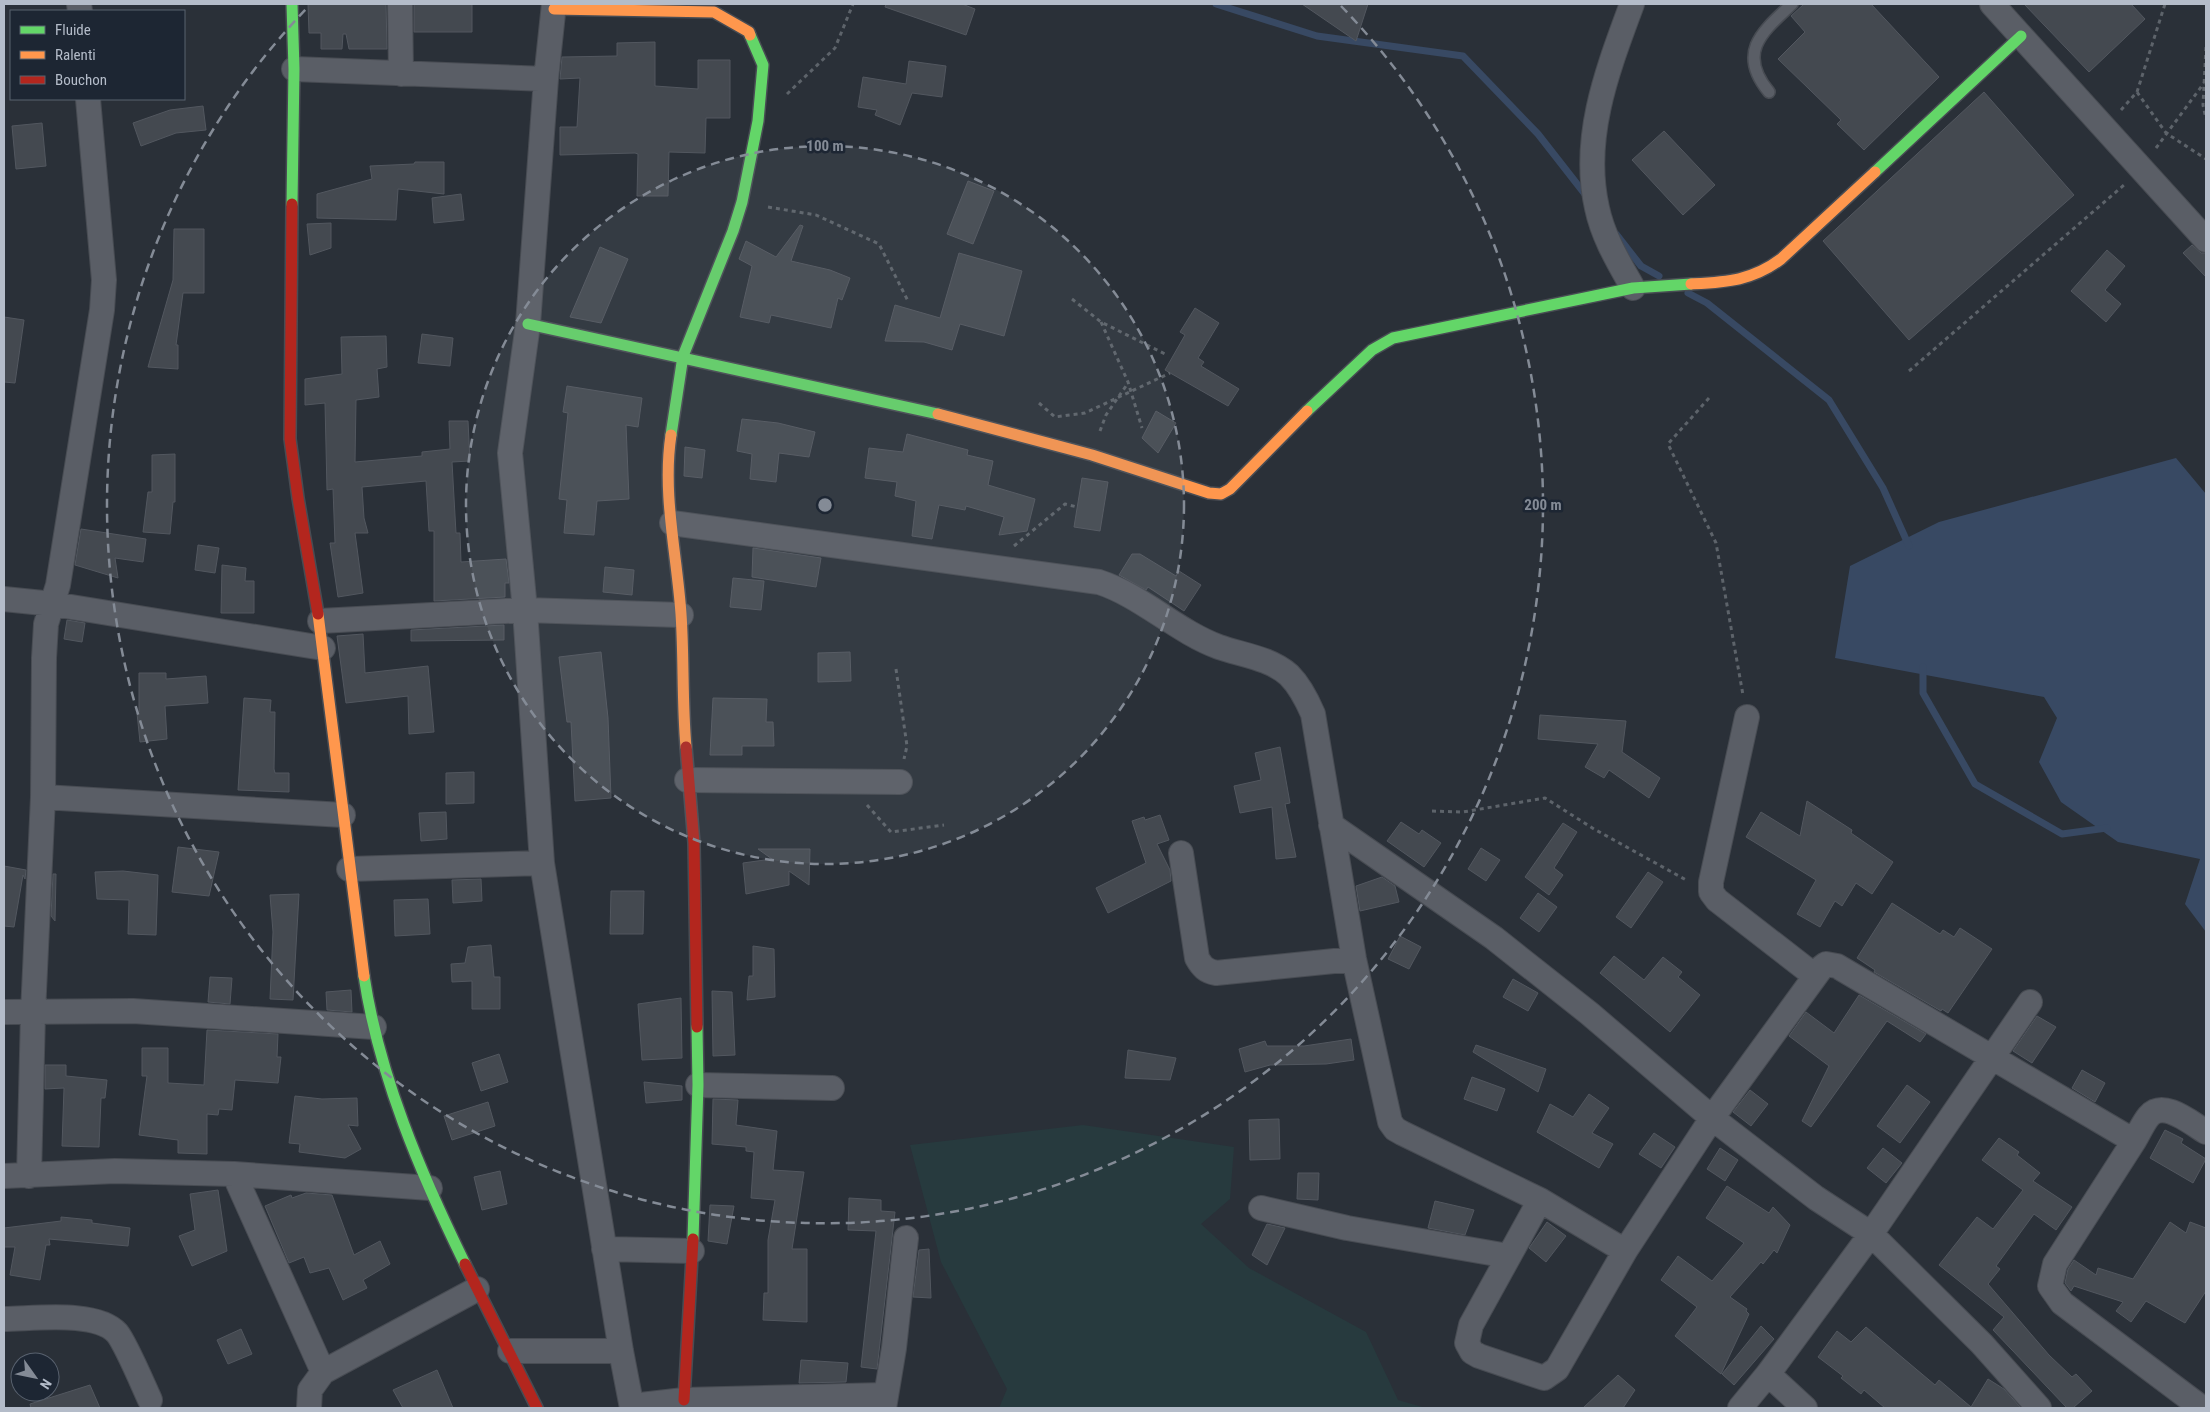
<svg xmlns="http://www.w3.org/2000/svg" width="2210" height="1412" viewBox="0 0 2210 1412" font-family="'Roboto Condensed',sans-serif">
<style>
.green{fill:#273a3e}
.water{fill:#384963}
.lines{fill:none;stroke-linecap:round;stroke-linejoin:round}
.stream{stroke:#384963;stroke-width:7}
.building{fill:#444950;stroke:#52575f}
.lane-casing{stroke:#484c53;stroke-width:14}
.street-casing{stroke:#484c53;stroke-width:26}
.fast-casing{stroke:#484c53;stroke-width:14}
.slow-casing{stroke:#484c53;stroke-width:14}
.jam-casing{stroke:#484c53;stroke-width:14}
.path{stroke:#5d636a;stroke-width:3;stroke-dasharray:4 4;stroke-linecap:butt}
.lane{stroke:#5a5e66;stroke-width:11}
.street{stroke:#5a5e66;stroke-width:24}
.fast{stroke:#63d668;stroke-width:11}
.slow{stroke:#ff974d;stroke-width:11}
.jam{stroke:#b3261e;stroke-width:11}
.ring{fill:none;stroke:#848b96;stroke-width:2.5;stroke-dasharray:9 6}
.centre{fill:#848b96;stroke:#1d2633;stroke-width:2.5}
.ring-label{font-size:15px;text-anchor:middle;font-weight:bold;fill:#848b96;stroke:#1d2633;stroke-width:5;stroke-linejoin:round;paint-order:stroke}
</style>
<rect width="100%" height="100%" fill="#2a3038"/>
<path class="green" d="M 1083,1125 L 1234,1147 L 1230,1199 L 1201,1224 L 1249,1268 L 1366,1332 L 1398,1400 L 1426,1408 L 999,1408 L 1007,1389 L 941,1262 L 910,1145 Z"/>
<path class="water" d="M 2176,458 L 2206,494 L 2206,932 L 2185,904 L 2200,859 L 2118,842 L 2061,802 L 2039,762 L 2057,718 L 2044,697 L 1835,658 L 1850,566 L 1939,522 Z"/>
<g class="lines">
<path class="stream" d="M 1216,4 L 1317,36 L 1463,56 L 1538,134 L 1588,198
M 1616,234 L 1641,266 L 1659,276
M 1688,293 L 1707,303 L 1829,400 L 1883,488 L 1909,546
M 1923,667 L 1923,693 L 1975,784 L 2062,834 L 2107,828"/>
</g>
<path class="building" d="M 308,4 L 386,4 L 387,49 L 349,49 L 346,34 L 343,34 L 342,49 L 321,49 L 321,33 L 309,33 Z
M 414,4 L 472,4 L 472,32 L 414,32 Z
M 886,4 L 962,4 L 975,9 L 966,35 L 885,7 Z
M 1302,4 L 1368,4 L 1356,41 Z
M 1804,4 L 1871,4 L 1939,77 L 1864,150 L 1837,124 L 1841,120 L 1778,59 L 1805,32 L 1791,16 Z
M 2024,4 L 2131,4 L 2145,19 L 2089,72 Z
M 655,42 L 655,86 L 698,89 L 698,60 L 730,60 L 730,118 L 706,118 L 705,153 L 669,152 L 668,196 L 637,196 L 638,154 L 635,153 L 560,155 L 560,127 L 577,127 L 580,78 L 560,79 L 562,57 L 617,56 L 617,43 Z
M 909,61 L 946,66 L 942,97 L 912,93 L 900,125 L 875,115 L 877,110 L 858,107 L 863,77 L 906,84 Z
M 1984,92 L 2074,195 L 1909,340 L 1823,241 Z
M 203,106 L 206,130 L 176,133 L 141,146 L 133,123 L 170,110 Z
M 42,123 L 46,166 L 16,169 L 12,126 Z
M 1664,131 L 1715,185 L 1683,215 L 1632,160 Z
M 415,162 L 444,162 L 444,194 L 398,189 L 396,220 L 317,218 L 317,194 L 372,179 L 370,166 L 414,164 Z
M 968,181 L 994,191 L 973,244 L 947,234 Z
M 461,194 L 464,220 L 434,223 L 432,198 Z
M 331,223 L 331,248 L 310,255 L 307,224 Z
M 800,225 L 803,226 L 791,261 L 830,270 L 850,278 L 842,300 L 838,298 L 831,328 L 771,315 L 769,323 L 740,317 L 752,266 L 739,259 L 746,241 L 776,257 Z
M 174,229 L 204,229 L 204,293 L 183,293 L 176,345 L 178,345 L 178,369 L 148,367 L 173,280 Z
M 2192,245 L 2201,253 L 2206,253 L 2206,277 L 2183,253 Z
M 600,247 L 628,259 L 601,323 L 570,317 Z
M 2107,250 L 2125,266 L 2105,290 L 2121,304 L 2106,322 L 2071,291 Z
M 959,253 L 1022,271 L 1004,336 L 960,324 L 952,350 L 924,342 L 885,341 L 895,305 L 940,318 Z
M 1195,308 L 1219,323 L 1198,358 L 1204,362 L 1201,366 L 1239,389 L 1228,406 L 1165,370 L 1185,335 L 1180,332 Z
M 4,317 L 24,320 L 15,383 L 4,382 Z
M 422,334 L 453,338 L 450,366 L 418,363 Z
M 386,336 L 387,367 L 377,369 L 379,397 L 356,400 L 355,462 L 422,456 L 422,452 L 450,449 L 449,421 L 468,421 L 470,461 L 452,462 L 456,533 L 460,533 L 461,562 L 506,559 L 509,583 L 505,583 L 505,597 L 434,601 L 434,531 L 429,531 L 426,481 L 362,487 L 364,518 L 368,533 L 355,533 L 363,593 L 338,597 L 330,543 L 335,543 L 333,489 L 327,490 L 325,403 L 305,405 L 305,379 L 342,374 L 341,337 Z
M 567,386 L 642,398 L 638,427 L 626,425 L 629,499 L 597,501 L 594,535 L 564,533 L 567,500 L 559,499 L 568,413 L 563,412 Z
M 1156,411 L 1176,423 L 1158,453 L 1142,438 Z
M 742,419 L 778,423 L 815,432 L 809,457 L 779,453 L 776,482 L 750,479 L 752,454 L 737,451 Z
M 907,434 L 968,450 L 967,455 L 993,461 L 988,485 L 1035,499 L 1027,531 L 999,535 L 1004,517 L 966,506 L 965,510 L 939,505 L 932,539 L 912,536 L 916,501 L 895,496 L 897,482 L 865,478 L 869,448 L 903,452 Z
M 685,447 L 705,450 L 702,478 L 684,476 Z
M 175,454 L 175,502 L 173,502 L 170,534 L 143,532 L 148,492 L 152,492 L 152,455 Z
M 1082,478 L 1108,482 L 1100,531 L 1074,527 Z
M 81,529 L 146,539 L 143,562 L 115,558 L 118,578 L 75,565 Z
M 198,545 L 219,548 L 215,573 L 195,570 Z
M 753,548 L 821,558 L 816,587 L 752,577 Z
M 1132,554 L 1140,554 L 1176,576 L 1179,571 L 1201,585 L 1184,611 L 1148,587 L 1146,590 L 1119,575 Z
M 222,565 L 246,568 L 245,581 L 254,581 L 254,613 L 221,613 Z
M 605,567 L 634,570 L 632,595 L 603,592 Z
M 733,578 L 764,581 L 761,610 L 730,607 Z
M 67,620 L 85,623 L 82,642 L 64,639 Z
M 504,625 L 504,640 L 411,641 L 411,630 Z
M 363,634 L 365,673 L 428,666 L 434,732 L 409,734 L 408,696 L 346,703 L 337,636 Z
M 601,652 L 608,718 L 611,798 L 575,801 L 571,722 L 567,722 L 559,657 Z
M 850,652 L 851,681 L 818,682 L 818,653 Z
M 139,673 L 166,673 L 166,679 L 206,676 L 208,703 L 165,706 L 167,739 L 140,742 L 137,713 L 139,712 Z
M 244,698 L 271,700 L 270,712 L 275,712 L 274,769 L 275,773 L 289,773 L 289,792 L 238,790 Z
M 713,698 L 767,699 L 766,722 L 773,722 L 774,746 L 742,746 L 742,755 L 710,755 Z
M 1540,715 L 1626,721 L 1622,752 L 1660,778 L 1649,798 L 1609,770 L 1604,778 L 1585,767 L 1598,744 L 1538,739 Z
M 1280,747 L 1290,803 L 1285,804 L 1296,857 L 1276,859 L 1272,807 L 1240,813 L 1234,786 L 1261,780 L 1255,753 Z
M 474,772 L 474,803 L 446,804 L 446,773 Z
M 1807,801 L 1852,830 L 1851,833 L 1893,862 L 1872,894 L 1856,883 L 1842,906 L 1835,901 L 1820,927 L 1797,914 L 1816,880 L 1746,837 L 1761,812 L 1800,836 Z
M 446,812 L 447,839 L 421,841 L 419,813 Z
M 1160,815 L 1169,840 L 1157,844 L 1170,870 L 1171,881 L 1108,913 L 1096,888 L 1146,863 L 1132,821 L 1144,817 L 1145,820 Z
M 1401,822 L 1419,834 L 1422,830 L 1441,843 L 1424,867 L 1387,841 Z
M 1563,823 L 1577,832 L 1554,868 L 1563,875 L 1549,895 L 1525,877 Z
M 178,847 L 219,852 L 209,896 L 172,892 Z
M 1481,848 L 1500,860 L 1486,881 L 1468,869 Z
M 758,849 L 810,849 L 809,885 L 789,871 L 789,885 L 746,894 L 743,863 L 772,859 Z
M 4,866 L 26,870 L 25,879 L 23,875 L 14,927 L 4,926 Z
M 123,871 L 158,875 L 156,935 L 128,934 L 129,900 L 97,899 L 95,872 Z
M 1648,872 L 1663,882 L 1631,928 L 1616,917 Z
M 53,874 L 56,874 L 55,921 L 51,916 Z
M 1382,877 L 1395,886 L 1399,902 L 1360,911 L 1356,886 Z
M 481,879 L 482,901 L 453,903 L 452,880 Z
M 611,891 L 644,891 L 643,934 L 610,934 Z
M 1538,893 L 1557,907 L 1539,932 L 1520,918 Z
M 299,894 L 293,1000 L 270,999 L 273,932 L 270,895 Z
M 428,899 L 430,934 L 395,936 L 394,900 Z
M 1892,903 L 1940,934 L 1943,930 L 1954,937 L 1960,928 L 1992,949 L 1948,1013 L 1942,1009 L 1941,1011 L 1874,972 L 1875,970 L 1857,958 Z
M 1400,936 L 1421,947 L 1409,969 L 1388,959 Z
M 491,945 L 494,977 L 500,977 L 500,1009 L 472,1009 L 472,981 L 452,982 L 451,964 L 465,963 L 468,947 Z
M 753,946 L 774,949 L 775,997 L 747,1000 L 749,976 L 753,976 Z
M 1614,956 L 1644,980 L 1663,957 L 1682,972 L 1678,977 L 1700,995 L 1670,1032 L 1600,973 Z
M 210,977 L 232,978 L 230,1004 L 208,1002 Z
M 1513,979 L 1538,993 L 1528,1011 L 1503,997 Z
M 351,990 L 352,1012 L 327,1010 L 326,992 Z
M 712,991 L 732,992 L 735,1055 L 713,1056 Z
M 1859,995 L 1926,1034 L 1920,1042 L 1887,1021 L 1811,1127 L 1802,1121 L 1829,1066 L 1789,1036 L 1806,1012 L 1834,1033 Z
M 681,998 L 682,1058 L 642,1060 L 638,1004 Z
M 2037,1016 L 2056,1027 L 2032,1063 L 2013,1051 Z
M 207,1030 L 278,1034 L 277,1057 L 281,1057 L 278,1083 L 235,1080 L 232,1110 L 219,1109 L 218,1115 L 207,1114 L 207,1154 L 178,1153 L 178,1140 L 139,1135 L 147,1076 L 142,1076 L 142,1048 L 168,1048 L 168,1083 L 204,1085 Z
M 1351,1039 L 1354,1060 L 1326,1064 L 1270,1065 L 1245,1072 L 1239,1049 L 1265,1041 L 1267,1046 L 1304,1046 Z
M 1476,1045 L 1546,1069 L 1538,1092 L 1473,1052 Z
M 1128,1050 L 1176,1058 L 1170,1080 L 1125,1078 Z
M 499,1054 L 508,1082 L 481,1091 L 472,1063 Z
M 45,1065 L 66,1065 L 66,1076 L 107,1080 L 105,1098 L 101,1098 L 99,1147 L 62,1146 L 64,1088 L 45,1089 Z
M 2082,1070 L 2105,1083 L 2095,1102 L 2072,1088 Z
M 1472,1077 L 1505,1089 L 1497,1111 L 1464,1099 Z
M 644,1082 L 682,1086 L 682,1100 L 646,1103 Z
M 1907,1085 L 1930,1102 L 1900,1143 L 1877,1126 Z
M 1750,1090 L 1768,1104 L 1751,1126 L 1733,1112 Z
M 1589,1094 L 1609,1108 L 1592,1133 L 1613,1144 L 1599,1168 L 1537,1132 L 1550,1104 L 1573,1117 Z
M 295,1096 L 322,1099 L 357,1098 L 358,1126 L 348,1125 L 361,1149 L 345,1158 L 299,1152 L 300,1144 L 289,1143 Z
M 713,1099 L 738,1100 L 736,1125 L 777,1131 L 773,1170 L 804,1172 L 792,1249 L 807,1249 L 807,1322 L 763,1320 L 764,1293 L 768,1293 L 768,1240 L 775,1200 L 751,1198 L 754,1152 L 746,1151 L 746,1147 L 712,1144 Z
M 488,1102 L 495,1126 L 452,1140 L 444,1116 Z
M 1279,1119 L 1280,1159 L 1250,1160 L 1249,1120 Z
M 2165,1130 L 2183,1139 L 2181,1143 L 2206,1159 L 2193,1183 L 2150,1158 Z
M 1654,1133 L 1675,1147 L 1661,1168 L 1639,1154 Z
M 1999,1138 L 2019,1152 L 2017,1155 L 2040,1173 L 2033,1181 L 2072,1207 L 2056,1230 L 2034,1214 L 1996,1266 L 2000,1269 L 1988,1284 L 2049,1355 L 2072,1377 L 2076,1374 L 2092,1391 L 2073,1408 L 2067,1408 L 1993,1330 L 2004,1317 L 1939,1265 L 1977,1217 L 1993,1229 L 2023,1190 L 1982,1160 Z
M 1720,1148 L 1738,1160 L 1725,1181 L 1707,1169 Z
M 1883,1148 L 1902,1163 L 1886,1183 L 1867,1168 Z
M 500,1171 L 507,1204 L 482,1210 L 474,1177 Z
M 1298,1173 L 1319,1173 L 1318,1200 L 1297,1199 Z
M 1727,1186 L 1769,1213 L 1773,1207 L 1790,1225 L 1777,1253 L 1774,1250 L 1763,1264 L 1761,1262 L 1730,1297 L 1747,1309 L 1746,1311 L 1749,1314 L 1721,1374 L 1675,1336 L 1697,1307 L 1661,1280 L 1678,1256 L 1712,1281 L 1744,1243 L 1706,1218 Z
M 218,1190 L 227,1251 L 192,1266 L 179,1236 L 195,1230 L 190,1194 Z
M 306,1193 L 332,1195 L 354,1255 L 380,1241 L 390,1264 L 363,1280 L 367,1288 L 343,1300 L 329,1268 L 310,1273 L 304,1257 L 289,1263 L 265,1206 L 291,1195 L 292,1198 Z
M 849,1198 L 881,1200 L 881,1211 L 895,1212 L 877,1369 L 861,1367 L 876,1231 L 848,1230 Z
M 1435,1201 L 1474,1210 L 1465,1235 L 1428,1228 Z
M 710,1205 L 734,1206 L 727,1244 L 708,1241 Z
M 61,1217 L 92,1220 L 92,1223 L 130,1228 L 128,1246 L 49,1239 L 50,1245 L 46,1245 L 40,1280 L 10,1275 L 15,1247 L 4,1247 L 4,1228 L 61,1221 Z
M 1547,1222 L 1566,1236 L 1546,1262 L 1529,1248 Z
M 2170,1222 L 2186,1233 L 2190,1222 L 2206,1228 L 2206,1291 L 2185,1323 L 2146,1301 L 2131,1322 L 2116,1311 L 2123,1302 L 2074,1286 L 2071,1291 L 2065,1283 L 2068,1269 L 2074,1260 L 2096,1275 L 2098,1268 L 2133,1279 Z
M 1267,1224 L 1285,1228 L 1267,1265 L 1252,1255 Z
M 929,1249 L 931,1298 L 913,1297 L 919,1250 Z
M 1761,1326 L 1774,1339 L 1734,1385 L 1722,1374 Z
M 1866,1327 L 1935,1385 L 1939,1380 L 1971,1407 L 1988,1379 L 2004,1389 L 2021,1408 L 1885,1408 L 1864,1390 L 1861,1394 L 1841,1378 L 1843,1376 L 1818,1357 L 1837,1331 L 1851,1342 Z
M 241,1329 L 252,1354 L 228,1364 L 217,1340 Z
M 801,1360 L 848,1363 L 846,1382 L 799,1383 Z
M 437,1370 L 453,1408 L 403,1408 L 393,1390 Z
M 1618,1375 L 1635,1390 L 1623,1408 L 1583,1408 Z
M 90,1385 L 100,1408 L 31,1408 L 30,1404 Z"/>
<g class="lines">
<defs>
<path id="lane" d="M 1769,92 C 1736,52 1763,31 1792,4"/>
<path id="street" d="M 79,4 L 80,11
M 400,4 L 401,74
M 554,4 L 546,79 L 528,324 L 510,453 L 525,610 L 542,863 L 621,1351 L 632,1408
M 1632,4 C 1608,69 1581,137 1597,208 C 1603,237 1619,263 1633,288
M 1992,4 L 2206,240
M 294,69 L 546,79
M 672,523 L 1099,582 C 1142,596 1176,631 1219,647 C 1242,655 1270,658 1289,675 C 1300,686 1307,700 1313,714 L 1354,959 L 1390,1122 L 1395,1129 L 1402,1133 L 1540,1200 L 1625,1251
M 4,599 L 53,604 L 323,648
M 320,621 L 525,610 L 681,615
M 1747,717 L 1711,882 L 1711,892 L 1717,900 L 1815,976
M 687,780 L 900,782
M 43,797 L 343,815
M 1331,825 L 1494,938 L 1590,1014 L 1712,1118 L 1816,1198 L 1871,1234 L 1982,1344 L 2039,1408
M 1181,853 L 1197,958 C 1202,967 1206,971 1216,973 L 1354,959
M 349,869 L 542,863
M 4,1012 L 133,1011 L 374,1027
M 698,1085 L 832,1088
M 2134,1141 L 2055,1264 L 2050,1286 L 2062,1303 L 2202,1408
M 234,1174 L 323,1372
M 4,1176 L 115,1171 L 234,1174 L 430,1188
M 29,1176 L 33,1013 L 43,797 L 44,658 L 46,624 L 58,585 L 102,310 L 104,280 L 88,99
M 1540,1200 L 1471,1325 L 1467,1343 L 1472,1352 L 1479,1356 L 1544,1378 L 1557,1369 L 1625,1251 L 1712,1118 L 1822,967 L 1826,964 L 1837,966 L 2134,1141 C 2139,1133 2143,1123 2149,1116 C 2164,1099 2192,1124 2206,1132
M 1261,1208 L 1347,1228 L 1508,1256
M 604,1249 L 692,1251
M 4,1319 C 33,1319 96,1310 117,1333 C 126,1344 143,1385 150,1400
M 510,1351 L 621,1351
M 632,1406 L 684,1400 L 885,1395
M 309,1408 L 310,1390 L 323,1372 L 477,1289
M 884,1408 L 894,1348 L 906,1238
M 1740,1408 L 1768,1374
M 1805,1408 L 1768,1374 L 1871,1234 L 2030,1002"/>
<path id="fast" d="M 292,4 L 294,69 L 292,204
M 1875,172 L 2021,36
M 528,324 L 938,414
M 1307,411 L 1372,350 L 1393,338 L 1633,288 L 1691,284
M 671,435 L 683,356 L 733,231 L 742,202 L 758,121 L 763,65 L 750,35
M 364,976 C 379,1076 421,1174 465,1264
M 693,1239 L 698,1085 L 697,1027"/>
<path id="slow" d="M 554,9 L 714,12 L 749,32 L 750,35
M 1691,284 C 1726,282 1752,281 1781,259 L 1875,172
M 938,414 L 1092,455 L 1209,493 L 1221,494 L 1230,489 L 1307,411
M 671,435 C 662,494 677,555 681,614 C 684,658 682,703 686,747
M 318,614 L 364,976"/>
<path id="jam" d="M 292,204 L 290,439 L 298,498 L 318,614
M 686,747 L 694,843 L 697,1027
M 465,1264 L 537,1408
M 684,1400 L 693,1239"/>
</defs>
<use href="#lane" class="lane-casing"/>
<use href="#street" class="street-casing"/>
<use href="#fast" class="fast-casing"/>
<use href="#slow" class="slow-casing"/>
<use href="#jam" class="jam-casing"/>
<path class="path" d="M 2206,47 L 2203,105 L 2206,119
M 2137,92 L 2166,133 L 2206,159
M 787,94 L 835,48 L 853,4
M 2121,110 L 2137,92 L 2165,4
M 2156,148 L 2204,83
M 768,207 L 816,215 L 879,244 L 908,301
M 1072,299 L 1101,322 L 1165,354
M 1101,322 L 1128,382 L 1142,428
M 1909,371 L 2124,185
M 1709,398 L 1668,444 L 1716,543 L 1743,695
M 1039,403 L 1055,417 L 1085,413 L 1170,373
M 1100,431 L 1106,415 L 1128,383
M 1014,546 L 1065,504 L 1077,507
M 896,669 L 907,746 L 904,759
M 867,805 L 891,832 L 944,825
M 1432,811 L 1463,812 L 1545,798 L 1594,829 L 1688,881"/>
<use href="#lane" class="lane"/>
<use href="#street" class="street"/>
<use href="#fast" class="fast"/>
<use href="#slow" class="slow"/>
<use href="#jam" class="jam"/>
</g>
<circle cx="825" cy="505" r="359" fill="#848b96" fill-opacity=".12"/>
<g class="ring">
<circle cx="825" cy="505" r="359"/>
<path d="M1341 6A718 718 0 1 1 309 6"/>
</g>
<circle cx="825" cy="505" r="8" class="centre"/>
<g class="ring-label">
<text x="825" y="151">100 m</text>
<text x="1543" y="510">200 m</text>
</g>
<rect width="2210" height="1412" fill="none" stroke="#b4bcc9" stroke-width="10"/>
<rect x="10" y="10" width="175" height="90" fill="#1d2633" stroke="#59626f"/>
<rect x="20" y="26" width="25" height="8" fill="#63d668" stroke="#59626f"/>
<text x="55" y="35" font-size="15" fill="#b4bcc9">Fluide</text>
<rect x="20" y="51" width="25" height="8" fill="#ff974d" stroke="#59626f"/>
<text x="55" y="60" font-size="15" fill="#b4bcc9">Ralenti</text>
<rect x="20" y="76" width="25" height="8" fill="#b3261e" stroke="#59626f"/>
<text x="55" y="85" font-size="15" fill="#b4bcc9">Bouchon</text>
<g transform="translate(35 1377) rotate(123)"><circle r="24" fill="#1d2633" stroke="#59626f"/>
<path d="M0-4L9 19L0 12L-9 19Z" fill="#848b96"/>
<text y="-8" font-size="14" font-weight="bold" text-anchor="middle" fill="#b4bcc9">N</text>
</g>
</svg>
